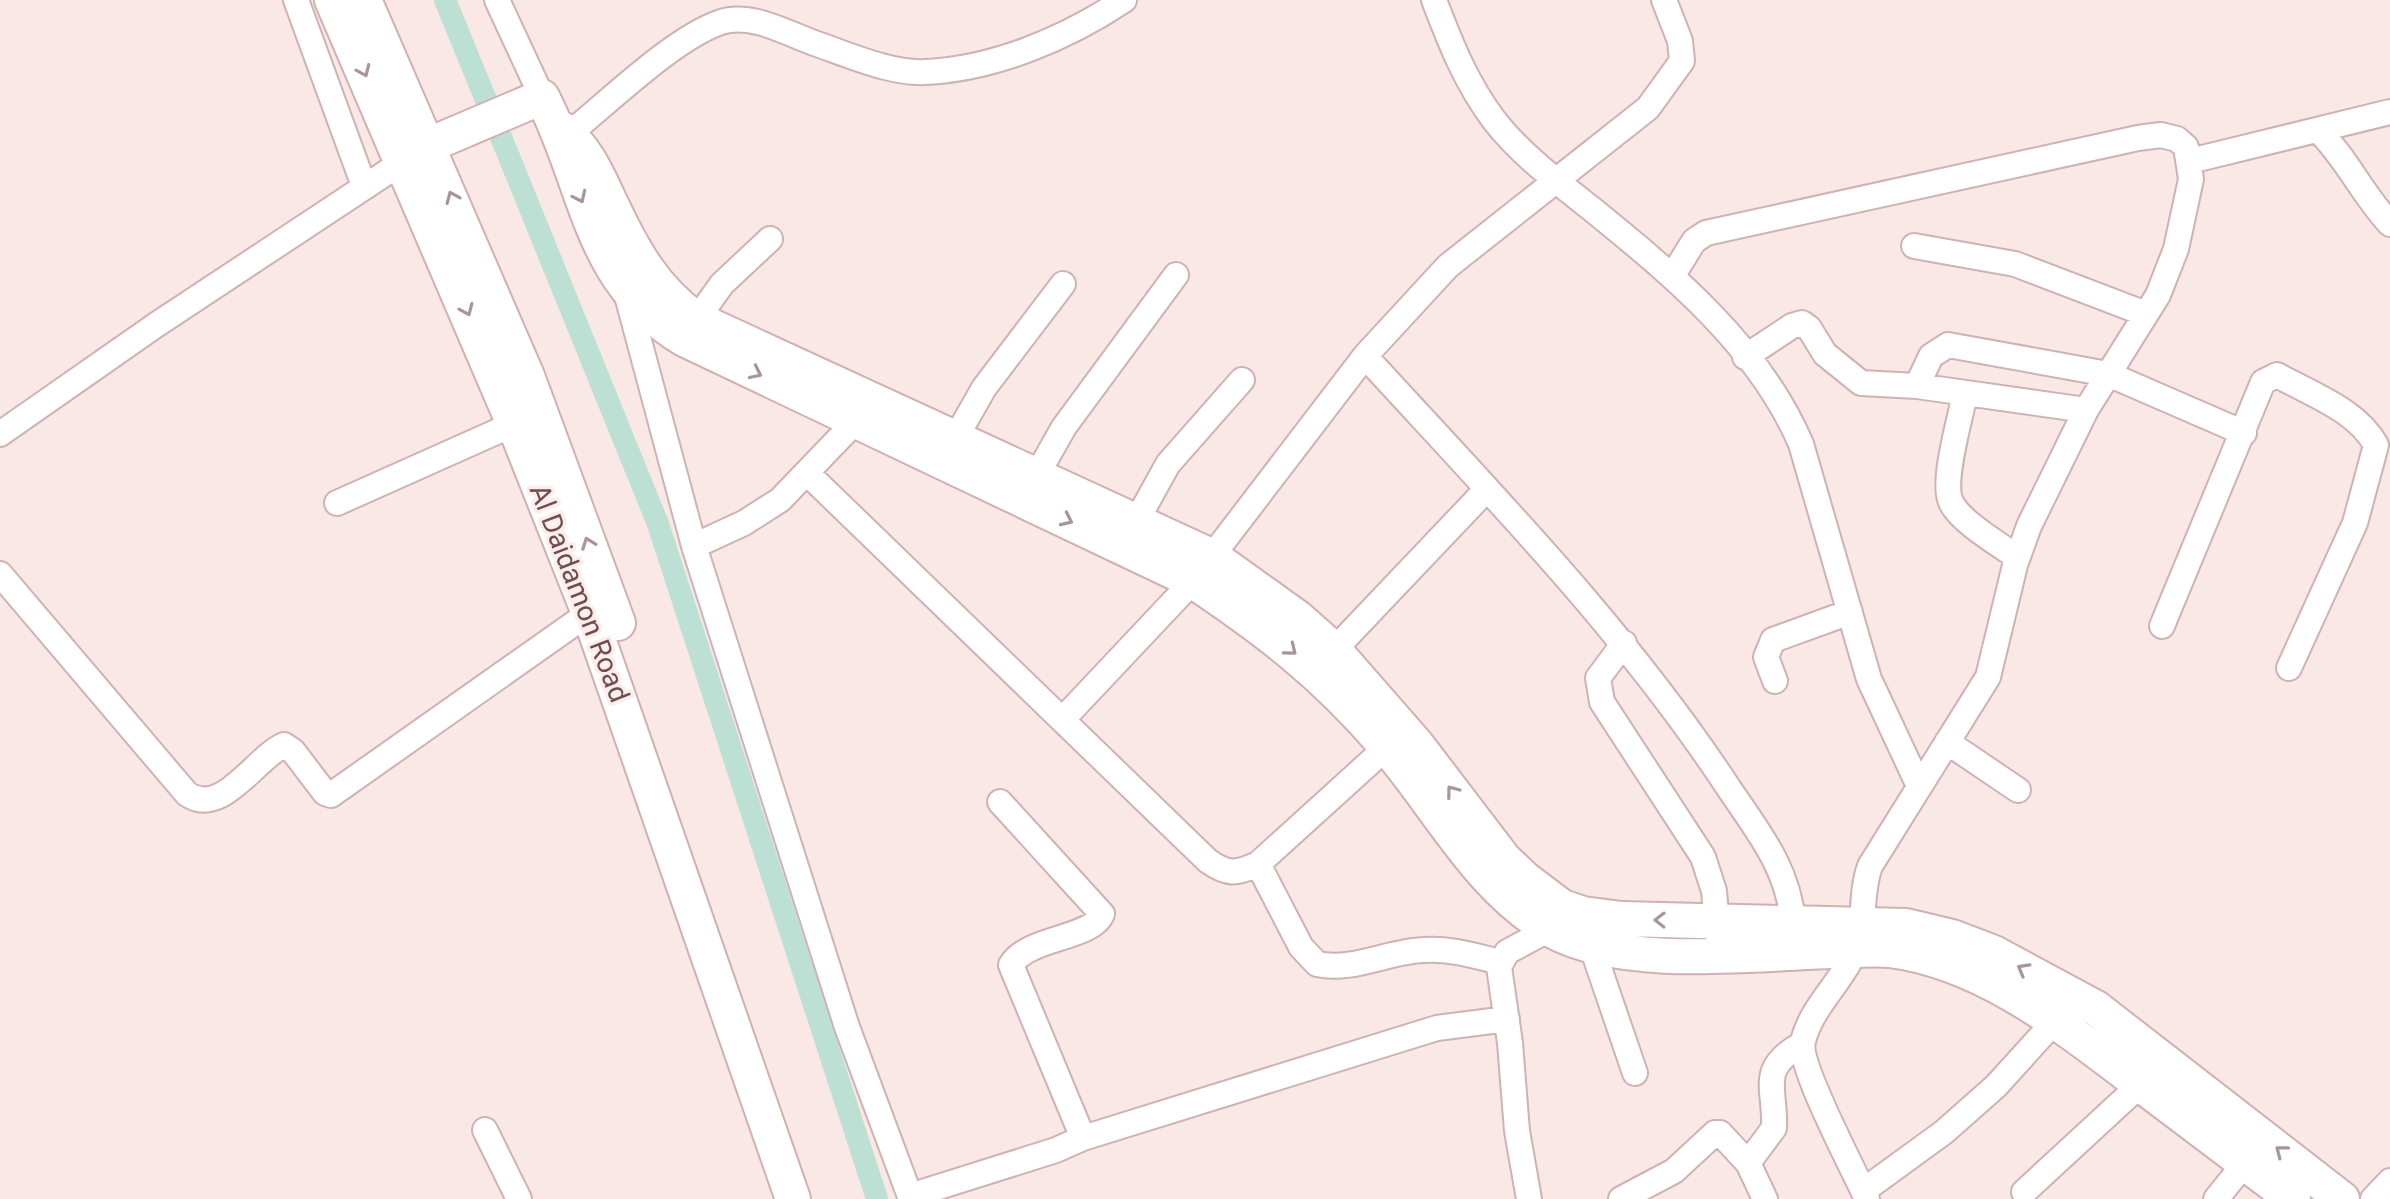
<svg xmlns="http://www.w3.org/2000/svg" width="2390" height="1199" viewBox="0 0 2390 1199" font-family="Roboto,sans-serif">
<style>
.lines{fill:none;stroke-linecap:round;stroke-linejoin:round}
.canal{stroke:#bce0d4;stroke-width:22}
.street-casing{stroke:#ceb2b4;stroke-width:28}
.secondary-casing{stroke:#d0b0b1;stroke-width:38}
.street{stroke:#fff;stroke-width:24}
.secondary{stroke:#fff;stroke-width:34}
.oneway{stroke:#a99497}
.labels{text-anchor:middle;stroke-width:7;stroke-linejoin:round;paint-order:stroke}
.street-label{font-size:28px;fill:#6f4d52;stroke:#fdedeb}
</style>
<rect width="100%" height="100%" fill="#f9e8e5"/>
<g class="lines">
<path class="canal" d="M 445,0 L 486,100
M 501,137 L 658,524 L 877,1199"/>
<defs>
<path id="street" d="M 296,0 L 364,186
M 497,0 L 542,97
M 1434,0 C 1450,42 1466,83 1494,120 C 1520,154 1559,183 1593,210 C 1673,275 1759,346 1801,444 L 1869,679 L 1919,786
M 2318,130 C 2348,160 2362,194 2390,224
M 560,141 C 603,108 671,39 721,22 C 750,12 787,33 814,43 C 847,54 890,74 926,72 C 994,69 1067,38 1124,0
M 2190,161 L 2390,112
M 1914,246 L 2015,264 L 2146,314
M 1673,275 L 1694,241 L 1706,233 L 2138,138 L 2161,135 L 2177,139 L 2186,147 L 2191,179 L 2176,249 L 2158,295 L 2086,410 L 2029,526 L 2015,565 L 1988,677 L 1870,866 C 1860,893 1866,924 1855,951 C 1842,982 1812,1006 1803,1041 C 1797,1064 1855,1172 1867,1199
M 626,292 L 694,546 L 847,1027 L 911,1199
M 689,330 L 722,284 L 770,239
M 1365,356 C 1492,495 1624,629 1728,787 C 1758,832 1788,867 1793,922
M 1745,357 L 1792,326 L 1802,323 L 1809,328 L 1825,354 L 1861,383 L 1917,386 L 2086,410
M 1917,386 L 1931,356 L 1948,345 L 2108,374 L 2244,433
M 1965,393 C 1961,417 1941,481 1951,502 C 1959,521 2000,545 2017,557
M 0,434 L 156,325 L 404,161
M 947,453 L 984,388 L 1063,284
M 808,474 L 1208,861 C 1228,875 1236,874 1258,864 L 1387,747
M 1030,487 L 1064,427 L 1176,275
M 337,503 L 514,424
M 1130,533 L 1168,464 L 1242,380
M 694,546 L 744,523 L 780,500 L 855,422
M 0,574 L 187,794 C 222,818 255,758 284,745 L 293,751 L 325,793 L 331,795 L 589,613
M 2162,626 L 2263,382 L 2277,375 C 2311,394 2357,410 2376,445 L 2355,523 L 2289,668
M 1624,643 L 1598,678 L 1602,702 L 1703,857 L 1714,891 L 1718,936
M 1334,650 L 1487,489
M 1775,681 L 1766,657 L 1773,640 L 1850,612
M 1063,719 L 1193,581 L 1365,356 L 1448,266 L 1648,108 L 1682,61 L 1680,41 L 1664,0
M 1947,742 L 2018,790
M 1258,864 L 1301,947 L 1317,964 C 1352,972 1389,951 1424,950 C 1450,948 1475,956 1500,962
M 1596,934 L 1593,947 L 1596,959 L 1635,1073
M 485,1130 L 519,1199
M 1083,1138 L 1437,1028 L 1507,1019
M 1863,1191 L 1944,1132 L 1996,1086 L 2054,1022 L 2061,1010
M 2024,1192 L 2141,1084
M 910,1196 L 1056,1150 L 1083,1138 L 1011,965 C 1027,937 1092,939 1102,914 L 1000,802
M 1529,1199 L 1517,1131 L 1510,1043 L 1499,967 L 1507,952 L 1561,923
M 1621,1199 L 1674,1171 L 1715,1133 L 1720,1133 L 1748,1163
M 1765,1199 L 1748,1163 L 1774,1128 C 1776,1088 1757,1069 1802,1044
M 2216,1199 L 2245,1163
M 2373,1199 L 2390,1181"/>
<path id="secondary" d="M 332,0 L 514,424 L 589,613 L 793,1199
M 364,0 L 527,376 L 618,623
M 562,129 C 588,150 598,177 612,206 C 633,251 655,290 696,319 L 1213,557 L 1298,618 L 1334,650 L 1417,745 L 1504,859 L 1525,879 L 1562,907 L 1583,914 L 1622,919 L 1906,926 L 1952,937 L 1994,953 L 2096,1008 L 2342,1199
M 429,145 L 542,97 C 588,186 588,281 684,339 L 1193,581 C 1269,632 1324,674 1384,744 C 1438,806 1479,890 1553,931 C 1623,969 1750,954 1829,951 C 1848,951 1869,948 1889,950 C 1986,962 2068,1030 2144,1087 C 2193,1124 2243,1162 2293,1199"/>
</defs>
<use href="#street" class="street-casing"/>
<use href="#secondary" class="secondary-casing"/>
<use href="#street" class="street"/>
<use href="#secondary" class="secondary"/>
</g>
<defs><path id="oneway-chevron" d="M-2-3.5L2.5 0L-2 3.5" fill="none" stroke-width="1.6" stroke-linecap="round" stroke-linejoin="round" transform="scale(2)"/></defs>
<g class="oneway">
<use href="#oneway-chevron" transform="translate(364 71) rotate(66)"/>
<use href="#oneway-chevron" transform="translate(452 197) rotate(-113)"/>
<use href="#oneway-chevron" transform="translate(580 197) rotate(65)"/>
<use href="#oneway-chevron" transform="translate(467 310) rotate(67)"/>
<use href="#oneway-chevron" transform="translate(756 373) rotate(26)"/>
<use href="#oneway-chevron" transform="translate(1067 520) rotate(25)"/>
<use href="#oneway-chevron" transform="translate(588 543) rotate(-110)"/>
<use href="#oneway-chevron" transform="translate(1291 650) rotate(39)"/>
<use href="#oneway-chevron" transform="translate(1452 791) rotate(-127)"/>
<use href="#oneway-chevron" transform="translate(1660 920) rotate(-179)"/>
<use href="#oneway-chevron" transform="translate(2023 969) rotate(-151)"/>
<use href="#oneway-chevron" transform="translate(2281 1151) rotate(-142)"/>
</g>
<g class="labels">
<g class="street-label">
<text transform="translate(580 593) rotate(69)" y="10">Al Daidamon Road</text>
</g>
</g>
</svg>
